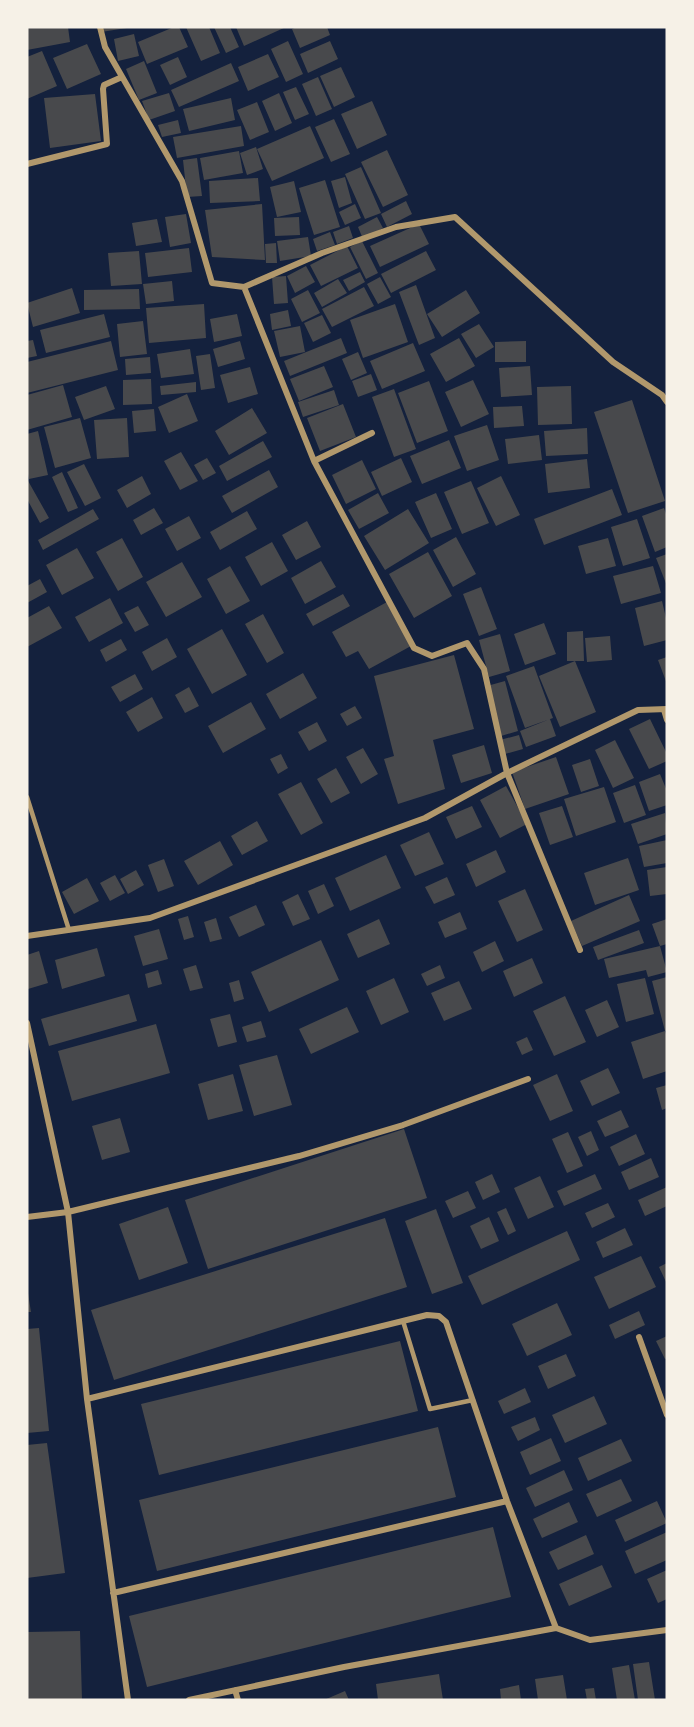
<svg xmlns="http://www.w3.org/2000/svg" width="694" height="1727" viewBox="0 0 694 1727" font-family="'Titillium Web',sans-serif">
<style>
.building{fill:#48494c}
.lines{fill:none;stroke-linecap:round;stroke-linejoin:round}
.service{stroke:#b1986c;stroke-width:4.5}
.minor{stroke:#b1986c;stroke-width:6}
</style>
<rect width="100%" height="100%" fill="#14213d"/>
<path class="building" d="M 27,27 L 68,27 L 70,42 L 27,50 Z
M 100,27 L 127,27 L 127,28 L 101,32 Z
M 174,27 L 179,27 L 188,47 L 147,64 L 138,42 Z
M 186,27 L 209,27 L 220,53 L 201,61 Z
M 214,27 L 230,27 L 239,47 L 226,53 Z
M 236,27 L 286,27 L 244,46 Z
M 297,27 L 327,27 L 330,35 L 300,48 L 292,29 Z
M 134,34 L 139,56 L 118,61 L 114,39 Z
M 288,41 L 303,74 L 286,82 L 271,49 Z
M 330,41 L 338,59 L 308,73 L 300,54 Z
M 87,44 L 101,74 L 67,89 L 53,58 Z
M 42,51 L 57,86 L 27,99 L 27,57 Z
M 268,54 L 279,77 L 248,91 L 238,67 Z
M 178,57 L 187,77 L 170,85 L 160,65 Z
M 144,61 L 157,93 L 139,100 L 126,69 Z
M 231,63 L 239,81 L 179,107 L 171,90 Z
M 341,67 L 355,97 L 334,107 L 320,76 Z
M 318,77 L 332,109 L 316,116 L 302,84 Z
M 296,87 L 309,114 L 295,120 L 283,92 Z
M 169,93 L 175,111 L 149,120 L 142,101 Z
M 279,93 L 292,123 L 275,131 L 262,101 Z
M 95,94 L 101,141 L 50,148 L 44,98 Z
M 231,98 L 235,120 L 189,131 L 183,109 Z
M 372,101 L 387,135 L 357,149 L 341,114 Z
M 257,102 L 269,132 L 250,140 L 237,110 Z
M 334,119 L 350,154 L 331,162 L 315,127 Z
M 178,120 L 181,133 L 162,137 L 158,125 Z
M 241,126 L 244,146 L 177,158 L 173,137 Z
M 310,126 L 324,158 L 272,181 L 257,149 Z
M 256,147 L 263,169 L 247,175 L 240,153 Z
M 387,150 L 408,195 L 383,207 L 361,162 Z
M 239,151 L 243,173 L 204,180 L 200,158 Z
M 197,158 L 202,196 L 187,197 L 183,160 Z
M 361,167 L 381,213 L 365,219 L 345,174 Z
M 345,177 L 352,203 L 339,208 L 331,181 Z
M 258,178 L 260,201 L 210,203 L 209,181 Z
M 325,180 L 340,227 L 314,235 L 299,188 Z
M 294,181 L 301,212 L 277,217 L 270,187 Z
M 406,201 L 412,214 L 387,227 L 381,214 Z
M 262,204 L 265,260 L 212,257 L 205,210 Z
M 355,204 L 361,218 L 345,225 L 339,212 Z
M 186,214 L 191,243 L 170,247 L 165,217 Z
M 299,217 L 300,235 L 275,236 L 274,218 Z
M 377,217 L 383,228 L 363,239 L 358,227 Z
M 157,219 L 162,242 L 136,246 L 132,223 Z
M 419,224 L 429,244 L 380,267 L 370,246 Z
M 349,226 L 353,238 L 337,244 L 333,232 Z
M 330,232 L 335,245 L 317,251 L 313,239 Z
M 308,237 L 311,256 L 280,261 L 277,241 Z
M 362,241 L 378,273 L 366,279 L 350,247 Z
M 276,243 L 277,263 L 266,263 L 265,244 Z
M 347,246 L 358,268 L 321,286 L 310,265 Z
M 189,248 L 192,272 L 148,277 L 145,253 Z
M 139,251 L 142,284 L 111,286 L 108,253 Z
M 426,251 L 436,270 L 391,293 L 381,274 Z
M 306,266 L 315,282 L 295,293 L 287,276 Z
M 360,272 L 365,282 L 349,291 L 343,280 Z
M 286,276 L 288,303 L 274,304 L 272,277 Z
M 380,277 L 391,297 L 378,304 L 367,284 Z
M 338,279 L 347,293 L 322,307 L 314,293 Z
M 172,281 L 174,301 L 146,304 L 143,284 Z
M 416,285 L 435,338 L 419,345 L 399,292 Z
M 364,287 L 374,306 L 332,327 L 322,309 Z
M 72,288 L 80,313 L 33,327 L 27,303 Z
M 139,289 L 140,309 L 84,310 L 84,290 Z
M 308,290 L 320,313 L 302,322 L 291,299 Z
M 466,290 L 480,313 L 442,337 L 427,314 Z
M 204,304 L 206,338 L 149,343 L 146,308 Z
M 395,304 L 408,342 L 363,358 L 350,320 Z
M 288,310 L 291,326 L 272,330 L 270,314 Z
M 104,314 L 110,337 L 46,353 L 40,330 Z
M 237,314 L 242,336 L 214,342 L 210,319 Z
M 322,315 L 331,333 L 313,342 L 304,323 Z
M 143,321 L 147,354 L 120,357 L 117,324 Z
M 479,324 L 494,347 L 476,358 L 461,334 Z
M 300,326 L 305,352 L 280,357 L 274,331 Z
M 341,338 L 347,353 L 290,376 L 284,361 Z
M 459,338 L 475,366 L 446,382 L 430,354 Z
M 33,340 L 37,356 L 27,358 L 27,341 Z
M 111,341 L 118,370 L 27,393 L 27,362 Z
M 240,341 L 245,359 L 218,367 L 213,349 Z
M 526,341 L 526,362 L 495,362 L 495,342 Z
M 413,343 L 425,371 L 382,389 L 370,361 Z
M 190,349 L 194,374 L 161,378 L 157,354 Z
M 358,352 L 367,373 L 351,380 L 342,359 Z
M 210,354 L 215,388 L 201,390 L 196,356 Z
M 150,357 L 151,373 L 126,375 L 125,359 Z
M 324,366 L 333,387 L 299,401 L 290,379 Z
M 530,366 L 532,395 L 501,397 L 499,368 Z
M 250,367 L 258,394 L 228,403 L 220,375 Z
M 371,374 L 377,390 L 358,397 L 352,381 Z
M 151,379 L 152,404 L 123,405 L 123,380 Z
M 473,380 L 489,414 L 461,427 L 445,392 Z
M 429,381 L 448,431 L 417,443 L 398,393 Z
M 196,382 L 196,392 L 161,395 L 160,386 Z
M 63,385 L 72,417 L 27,430 L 27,395 Z
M 106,386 L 115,409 L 84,420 L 75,397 Z
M 571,386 L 572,424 L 538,425 L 537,387 Z
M 394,389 L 416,449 L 394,457 L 372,397 Z
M 334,390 L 339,405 L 303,417 L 298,402 Z
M 187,394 L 198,421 L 169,433 L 158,407 Z
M 632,400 L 665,501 L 628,513 L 594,412 Z
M 343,404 L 356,437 L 320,451 L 307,418 Z
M 522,406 L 524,426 L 494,428 L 493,407 Z
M 252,408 L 267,433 L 229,455 L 215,431 Z
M 154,409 L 156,431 L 134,433 L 132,411 Z
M 80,418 L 91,458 L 55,468 L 44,427 Z
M 127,418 L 129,457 L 97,459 L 94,420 Z
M 487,425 L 499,460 L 467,471 L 454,436 Z
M 587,428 L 588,454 L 546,456 L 544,431 Z
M 38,431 L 48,475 L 29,479 L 27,469 L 27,434 Z
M 539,435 L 542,460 L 508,464 L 505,439 Z
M 449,440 L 461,468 L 422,484 L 410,456 Z
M 263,441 L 272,457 L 227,481 L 219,466 Z
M 181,452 L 198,481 L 180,490 L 164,461 Z
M 207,458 L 216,473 L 203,480 L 194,465 Z
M 401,458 L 412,482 L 382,496 L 371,472 Z
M 587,459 L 590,488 L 548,493 L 545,464 Z
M 362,460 L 376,489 L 346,504 L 332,475 Z
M 84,464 L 101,498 L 85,506 L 67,472 Z
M 269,470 L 278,487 L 232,513 L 222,496 Z
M 62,472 L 78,508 L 68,512 L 52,477 Z
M 142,476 L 151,494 L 127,508 L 117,490 Z
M 501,476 L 520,515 L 496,526 L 477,488 Z
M 27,479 L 49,518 L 40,523 L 27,499 Z
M 471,481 L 489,523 L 462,534 L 444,492 Z
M 612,489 L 622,515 L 544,545 L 534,519 Z
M 378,493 L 389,513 L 359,529 L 348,510 Z
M 436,493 L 452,529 L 431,538 L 415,502 Z
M 154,508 L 163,523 L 141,535 L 133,520 Z
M 664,508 L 667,517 L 667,547 L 655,552 L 642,516 Z
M 93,509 L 99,519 L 43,550 L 38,540 Z
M 408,509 L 429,543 L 385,570 L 364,536 Z
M 247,511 L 257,529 L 220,550 L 210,532 Z
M 189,516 L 201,538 L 177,551 L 165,529 Z
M 637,519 L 650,558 L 623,566 L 611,527 Z
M 307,521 L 321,547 L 296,560 L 282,535 Z
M 456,537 L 476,574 L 453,587 L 433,550 Z
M 122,538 L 143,577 L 118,591 L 96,552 Z
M 608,538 L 616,566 L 586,574 L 578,546 Z
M 272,542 L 288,571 L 261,586 L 245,557 Z
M 77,548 L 94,578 L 62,595 L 46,565 Z
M 428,552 L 452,596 L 414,618 L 389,574 Z
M 667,554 L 667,586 L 656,558 Z
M 321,561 L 336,587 L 305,604 L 291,578 Z
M 182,562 L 202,597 L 166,617 L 146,582 Z
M 230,566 L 250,601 L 226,614 L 207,579 Z
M 653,566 L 661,593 L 621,604 L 613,576 Z
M 40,579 L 47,592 L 27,603 L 27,586 Z
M 481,587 L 497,629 L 479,636 L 463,594 Z
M 343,594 L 350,606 L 313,626 L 306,614 Z
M 110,598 L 123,623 L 89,642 L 75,617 Z
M 662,601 L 667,622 L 667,640 L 644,646 L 635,608 Z
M 387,602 L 411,646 L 369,669 L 358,651 L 346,657 L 332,632 Z
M 49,606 L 62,628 L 27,647 L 27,618 Z
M 138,606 L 149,625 L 135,632 L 124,613 Z
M 263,614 L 284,653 L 267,663 L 245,624 Z
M 544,623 L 556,654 L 525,665 L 514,634 Z
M 222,629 L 247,675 L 212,694 L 187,649 Z
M 583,631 L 584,661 L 567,661 L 567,632 Z
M 500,634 L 510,671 L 489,677 L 479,640 Z
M 610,636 L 612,660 L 587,662 L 585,638 Z
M 167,638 L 177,657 L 152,671 L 142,652 Z
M 121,639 L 127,650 L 106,662 L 100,650 Z
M 454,655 L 474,729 L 433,740 L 445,789 L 398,804 L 384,759 L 394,756 L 374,676 Z
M 667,657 L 667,684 L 658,660 Z
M 575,661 L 596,712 L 560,727 L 539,676 Z
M 534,666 L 553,718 L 525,728 L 506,676 Z
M 303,673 L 317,698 L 280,719 L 266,694 Z
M 135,674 L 143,689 L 120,702 L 111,687 Z
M 505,681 L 518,731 L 501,736 L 487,686 Z
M 189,687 L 199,706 L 185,713 L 175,695 Z
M 152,697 L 163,718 L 138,732 L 126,712 Z
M 251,702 L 266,729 L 223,753 L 208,726 Z
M 355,706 L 362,718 L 347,726 L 340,714 Z
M 550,719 L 556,736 L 526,747 L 520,731 Z
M 650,719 L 667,754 L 667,761 L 649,769 L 629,729 Z
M 317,722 L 327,741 L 309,751 L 298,732 Z
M 519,735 L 523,749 L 505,754 L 500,740 Z
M 615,740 L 634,778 L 613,788 L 595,750 Z
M 484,745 L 492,773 L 461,783 L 452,755 Z
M 363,748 L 378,774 L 361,784 L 346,757 Z
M 281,754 L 288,768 L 278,774 L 270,759 Z
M 556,757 L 569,794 L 525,809 L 512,772 Z
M 590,759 L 599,786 L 581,792 L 572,765 Z
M 336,768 L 350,793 L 331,803 L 317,779 Z
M 660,774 L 667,791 L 667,805 L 649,811 L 639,782 Z
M 301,782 L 323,823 L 301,835 L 278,794 Z
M 635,785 L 646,815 L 624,823 L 613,793 Z
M 506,786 L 527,824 L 500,838 L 480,800 Z
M 604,787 L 616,822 L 576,836 L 564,799 Z
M 472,806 L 482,827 L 456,839 L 446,817 Z
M 562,806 L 573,837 L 550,845 L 539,813 Z
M 665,813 L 667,834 L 638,844 L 631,824 Z
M 257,821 L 268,841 L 242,855 L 231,836 Z
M 429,832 L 444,864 L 415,876 L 400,845 Z
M 667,840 L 667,863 L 644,867 L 639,846 Z
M 220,841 L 233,865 L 198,885 L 184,861 Z
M 496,850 L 506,872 L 476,887 L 466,864 Z
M 386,855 L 401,888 L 350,911 L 335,878 Z
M 628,858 L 639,890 L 595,905 L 584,873 Z
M 164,859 L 174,886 L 158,892 L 148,865 Z
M 667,867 L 667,894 L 650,896 L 647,870 Z
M 136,870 L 144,885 L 128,894 L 120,879 Z
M 115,875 L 125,893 L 110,901 L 100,883 Z
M 447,877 L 455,895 L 434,904 L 425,887 Z
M 87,878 L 99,901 L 74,914 L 62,892 Z
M 324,884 L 334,906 L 318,914 L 308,891 Z
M 525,889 L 543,930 L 517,942 L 498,901 Z
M 298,894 L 310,919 L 293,926 L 282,902 Z
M 629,895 L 640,921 L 582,946 L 571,921 Z
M 256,905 L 265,925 L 239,937 L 229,917 Z
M 460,912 L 467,929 L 445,938 L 438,922 Z
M 188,916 L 194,937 L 184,940 L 178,919 Z
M 216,918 L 222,939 L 210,942 L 204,922 Z
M 379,919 L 390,944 L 358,958 L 347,934 Z
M 667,919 L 667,944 L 660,946 L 667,972 L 648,977 L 646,970 L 609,978 L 604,959 L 660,946 L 652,924 Z
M 159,929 L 168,959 L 143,966 L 134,936 Z
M 639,930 L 644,943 L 598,960 L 593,947 Z
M 321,940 L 339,980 L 269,1012 L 251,972 Z
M 495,941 L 504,961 L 482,972 L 473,952 Z
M 97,948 L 105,976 L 62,989 L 55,960 Z
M 39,951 L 48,983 L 28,989 L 27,955 Z
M 532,958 L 543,983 L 514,997 L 503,971 Z
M 196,965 L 203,988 L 190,991 L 183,969 Z
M 440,965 L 445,978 L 427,986 L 421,974 Z
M 158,970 L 162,984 L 148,988 L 145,974 Z
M 667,977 L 667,1030 L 665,1031 L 652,981 Z
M 394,978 L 409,1012 L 381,1025 L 366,991 Z
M 645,978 L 654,1014 L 626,1022 L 617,984 Z
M 239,980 L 244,999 L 234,1002 L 229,983 Z
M 459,981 L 472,1009 L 444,1021 L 431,993 Z
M 129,994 L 137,1021 L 49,1046 L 41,1019 Z
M 565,996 L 586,1042 L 554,1056 L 533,1011 Z
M 607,1000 L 619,1027 L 597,1037 L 585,1010 Z
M 347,1007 L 359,1032 L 311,1054 L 299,1029 Z
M 230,1014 L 237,1042 L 218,1047 L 210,1019 Z
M 261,1021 L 266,1037 L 247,1042 L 242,1027 Z
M 156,1024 L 170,1073 L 72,1101 L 58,1051 Z
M 665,1031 L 667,1037 L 667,1071 L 643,1079 L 631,1042 Z
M 527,1037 L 533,1050 L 522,1055 L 516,1042 Z
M 277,1055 L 292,1105 L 254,1116 L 239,1065 Z
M 608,1068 L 620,1093 L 592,1106 L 580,1081 Z
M 233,1074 L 243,1111 L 208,1120 L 198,1084 Z
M 557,1074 L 573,1111 L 550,1121 L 533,1085 Z
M 667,1085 L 667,1108 L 662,1110 L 656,1088 Z
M 621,1110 L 629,1127 L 605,1137 L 597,1121 Z
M 120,1118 L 130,1152 L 102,1160 L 92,1126 Z
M 404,1129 L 427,1198 L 208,1269 L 185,1200 Z
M 591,1131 L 599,1150 L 587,1156 L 578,1137 Z
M 568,1132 L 583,1166 L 567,1173 L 552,1139 Z
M 636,1134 L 645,1154 L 619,1166 L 610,1147 Z
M 651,1158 L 659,1177 L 629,1190 L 621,1172 Z
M 492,1174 L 500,1192 L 483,1200 L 475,1182 Z
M 595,1174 L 602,1189 L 564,1206 L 557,1191 Z
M 540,1176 L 554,1207 L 528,1219 L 514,1188 Z
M 667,1187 L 667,1206 L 645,1216 L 638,1200 Z
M 468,1191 L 476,1208 L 453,1218 L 445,1201 Z
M 608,1203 L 615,1217 L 592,1228 L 585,1213 Z
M 168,1207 L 188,1263 L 139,1280 L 119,1224 Z
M 506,1208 L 516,1231 L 508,1235 L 497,1212 Z
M 436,1209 L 463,1283 L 432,1294 L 405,1221 Z
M 489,1217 L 499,1241 L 481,1249 L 470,1226 Z
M 385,1218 L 407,1287 L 114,1380 L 91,1310 Z
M 625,1228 L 633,1245 L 603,1258 L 596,1242 Z
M 567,1231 L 580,1260 L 482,1305 L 468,1276 Z
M 641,1256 L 656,1287 L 609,1309 L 594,1277 Z
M 667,1263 L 667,1284 L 659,1267 Z
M 27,1287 L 31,1312 L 27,1312 Z
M 557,1303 L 572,1335 L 527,1356 L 512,1324 Z
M 639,1311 L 645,1325 L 615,1339 L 609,1325 Z
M 39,1328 L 49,1431 L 27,1433 L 27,1329 Z
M 667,1336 L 667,1358 L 665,1359 L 656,1341 Z
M 400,1341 L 418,1411 L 159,1475 L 141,1404 Z
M 566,1354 L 576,1376 L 548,1389 L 538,1366 Z
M 525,1388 L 531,1402 L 504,1414 L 498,1401 Z
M 594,1396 L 607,1424 L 565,1443 L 552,1415 Z
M 535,1417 L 540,1430 L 518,1441 L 511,1427 Z
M 438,1427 L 456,1497 L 157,1571 L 139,1500 Z
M 551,1438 L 561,1461 L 530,1475 L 520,1452 Z
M 621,1439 L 632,1461 L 588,1481 L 578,1458 Z
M 47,1443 L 65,1573 L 27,1578 L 27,1445 Z
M 564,1470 L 573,1490 L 535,1507 L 526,1488 Z
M 621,1479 L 632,1501 L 597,1517 L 586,1494 Z
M 657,1501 L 667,1523 L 625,1542 L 615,1520 Z
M 569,1502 L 578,1522 L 542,1538 L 533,1519 Z
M 493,1527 L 511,1597 L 147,1687 L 129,1616 Z
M 667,1532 L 667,1560 L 635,1574 L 625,1551 Z
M 586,1535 L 594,1554 L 558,1570 L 549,1552 Z
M 602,1565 L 612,1587 L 569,1606 L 559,1584 Z
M 667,1570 L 667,1599 L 658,1603 L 647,1579 Z
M 80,1631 L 82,1700 L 27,1700 L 27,1632 Z
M 649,1662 L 655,1700 L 638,1700 L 633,1664 Z
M 629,1665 L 635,1700 L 617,1700 L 612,1668 Z
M 439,1674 L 443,1700 L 378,1700 L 376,1684 Z
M 563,1675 L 567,1700 L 538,1700 L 535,1679 Z
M 519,1685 L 521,1700 L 501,1700 L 500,1689 Z
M 594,1688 L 596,1700 L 587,1700 L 585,1689 Z
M 345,1691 L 349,1700 L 324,1700 Z"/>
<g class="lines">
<path class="service" d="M 27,797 L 69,930
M 403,1321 L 430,1409 L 473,1400"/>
<path class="minor" d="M 100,27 L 105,47 L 182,181 L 212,283 L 244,287 L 314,461 L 414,648 L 432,656 L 467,643 L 484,669 L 507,773 L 580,950
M 27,164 L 107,144 L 103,89 L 104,85 L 122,77
M 244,287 L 322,253 L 396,227 L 455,217 L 613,362 L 662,395 L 667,402
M 314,461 L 372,433
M 664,710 L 667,720
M 27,936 L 150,918 L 425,818 L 507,773 L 638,710 L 667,709
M 27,1023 L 68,1212 L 87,1399 L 128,1700
M 27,1217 L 68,1212 L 299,1156 L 403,1125 L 528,1079
M 639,1337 L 667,1415
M 87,1399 L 427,1315 L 439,1316 L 446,1322 L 507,1501 L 556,1628
M 113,1593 L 507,1501
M 235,1690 L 238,1700
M 189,1700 L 344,1667 L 556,1628 L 590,1640 L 667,1630"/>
</g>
<rect width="694" height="1727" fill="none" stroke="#f6f1e7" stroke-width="57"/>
</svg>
